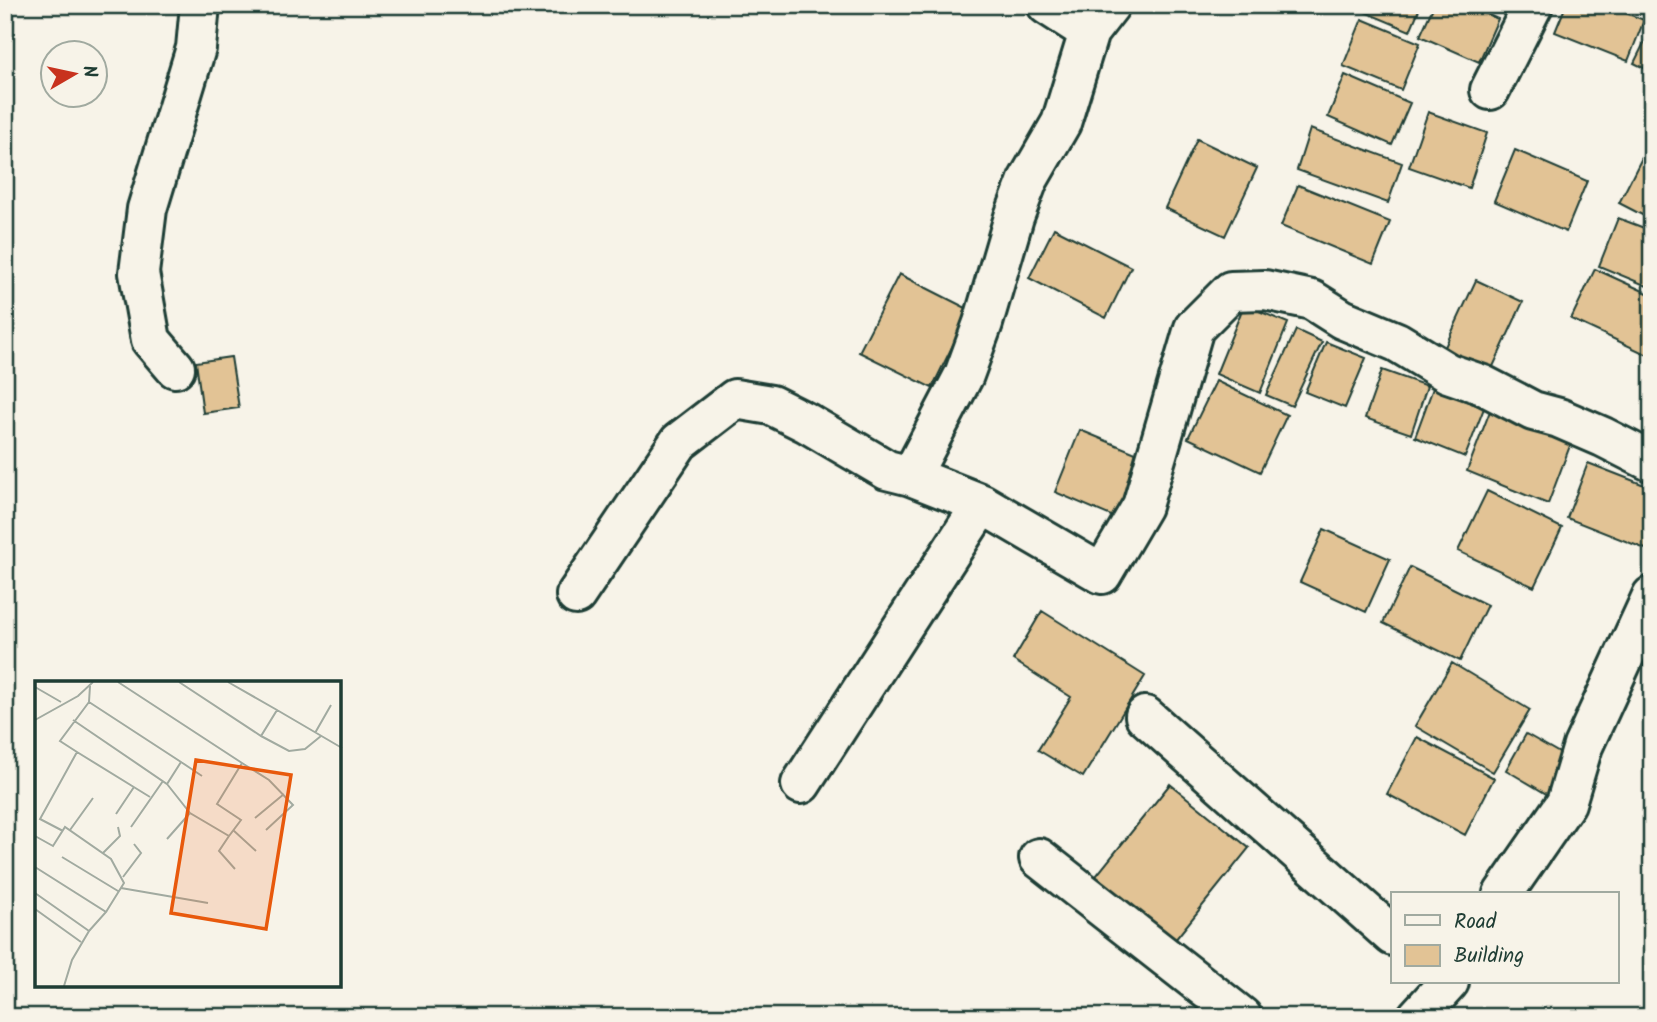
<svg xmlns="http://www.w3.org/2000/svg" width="1657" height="1022" viewBox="0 0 1657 1022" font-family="Kalam,sans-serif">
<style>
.building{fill:#e2c395;stroke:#1f3d34;stroke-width:2}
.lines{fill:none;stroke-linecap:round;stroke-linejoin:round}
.minor-casing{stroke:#1f3d34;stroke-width:44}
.minor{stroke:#f7f3e8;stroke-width:38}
.inset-road{fill:none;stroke:#a1aaa0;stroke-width:2}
.view{fill:#e8590c;fill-opacity:0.15;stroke:#e8590c;stroke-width:3.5}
.inset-edge{fill:none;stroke:#1f3d34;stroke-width:3.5}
</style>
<rect width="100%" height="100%" fill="#f7f3e8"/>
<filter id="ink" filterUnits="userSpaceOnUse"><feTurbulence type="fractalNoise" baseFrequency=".0143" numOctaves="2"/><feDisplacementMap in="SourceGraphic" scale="14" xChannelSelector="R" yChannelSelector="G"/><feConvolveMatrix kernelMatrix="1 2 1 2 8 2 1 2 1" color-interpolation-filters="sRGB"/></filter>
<g filter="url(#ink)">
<path class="building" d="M 1362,5 L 1421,5 L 1410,31 L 1360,10 Z
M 1434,5 L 1466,5 L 1498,19 L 1479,62 L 1420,36 Z
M 1566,5 L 1605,5 L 1644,20 L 1628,61 L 1555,32 Z
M 1362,19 L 1420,43 L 1401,90 L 1343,66 Z
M 1652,27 L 1652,72 L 1634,63 Z
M 1345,75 L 1410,103 L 1392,145 L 1328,117 Z
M 1428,112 L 1487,133 L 1469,188 L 1409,167 Z
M 1310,129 L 1402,163 L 1388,203 L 1297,170 Z
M 1652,138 L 1652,220 L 1619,203 Z
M 1197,139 L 1257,168 L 1225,236 L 1165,208 Z
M 1515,150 L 1587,181 L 1566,232 L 1494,201 Z
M 1298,185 L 1390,222 L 1373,264 L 1281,226 Z
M 1618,218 L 1652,231 L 1652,288 L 1599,266 Z
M 1054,228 L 1131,267 L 1106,318 L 1029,278 Z
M 1595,269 L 1652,295 L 1652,357 L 1571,319 Z
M 899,274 L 970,310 L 932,388 L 859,352 Z
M 1476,280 L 1523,302 L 1491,371 L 1444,349 Z
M 1244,305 L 1288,323 L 1260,393 L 1216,374 Z
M 1296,330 L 1322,342 L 1292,406 L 1266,395 Z
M 1326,342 L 1366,358 L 1345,408 L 1305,392 Z
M 231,357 L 239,408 L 203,413 L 196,362 Z
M 1382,370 L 1427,386 L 1411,434 L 1365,418 Z
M 1216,381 L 1287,415 L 1260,472 L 1188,438 Z
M 1433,388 L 1484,408 L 1465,457 L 1415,437 Z
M 1490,411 L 1571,443 L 1548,504 L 1467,471 Z
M 1080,430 L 1143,456 L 1118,519 L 1055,492 Z
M 1588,463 L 1652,488 L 1652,540 L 1648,550 L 1567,518 Z
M 1487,491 L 1562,528 L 1534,587 L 1458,551 Z
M 1324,529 L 1390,559 L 1366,612 L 1300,582 Z
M 1410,567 L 1487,605 L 1460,661 L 1383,623 Z
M 1042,611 L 1145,676 L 1083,777 L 1038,750 L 1071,697 L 1013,660 Z
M 1452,663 L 1530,710 L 1493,772 L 1415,726 Z
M 1526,734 L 1575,762 L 1555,799 L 1506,770 Z
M 1417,737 L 1494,778 L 1465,835 L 1387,794 Z
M 1170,784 L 1249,848 L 1167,950 L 1088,886 Z"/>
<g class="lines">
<defs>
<path id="minor" d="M 1047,5 L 1089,32
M 1110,5 L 1089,32 L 1061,123 L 1028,180 L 1014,217 L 983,323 L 964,375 L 911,476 L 982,504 L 1102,574 L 1142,506 L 1194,328 L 1231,291 L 1265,290 L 1312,300 L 1342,319 L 1397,342 L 1448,373 L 1483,385 L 1533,411 L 1559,418 L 1603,437 L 1652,462
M 1490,90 L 1533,5
M 175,368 L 151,340 L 139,273 L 147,209 L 196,48 L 200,5
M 576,595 L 679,442 L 735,399 L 771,405 L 807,423 L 887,470 L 911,476
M 1145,716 L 1393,936
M 801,784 L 982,504
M 1039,858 L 1242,1017
M 1503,894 L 1566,803 L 1583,746 L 1652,596
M 1417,1017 L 1449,982"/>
</defs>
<use href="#minor" class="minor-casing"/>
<use href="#minor" class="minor"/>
</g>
</g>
<g transform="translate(35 681)">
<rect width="306" height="306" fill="#f7f3e8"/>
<path class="inset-road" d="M 83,1 L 207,82 L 182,123 L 206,139 L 194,155 L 155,132 L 132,103M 144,1 L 226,55 L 242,29 L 193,1M 0,6 L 26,21M 242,29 L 307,67M 0,39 L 43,15 L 58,1M 38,39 L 132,103 L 146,81 L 54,21M 280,52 L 296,24M 226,55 L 254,70 L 270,68 L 286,55M 42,71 L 115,116M 146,81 L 167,95M 207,82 L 234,99 L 258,124 L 231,149M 81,133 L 99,106M 220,137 L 249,113M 96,146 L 128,100M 35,149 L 58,117M 198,149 L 221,170M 28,150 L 5,138 L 42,71 L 25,60 L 54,21 L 55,5M 0,155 L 18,165 L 30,146 L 76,178 L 89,202 L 71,231M 194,155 L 184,170 L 200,188M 132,158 L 155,132M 68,172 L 85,155 L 83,146M 27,176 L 83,210M 0,186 L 71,231 L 54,250M 88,196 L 106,172 L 99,163M 86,207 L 173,222M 0,212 L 54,250 L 37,279 L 29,305M 0,228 L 46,261"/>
<path class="view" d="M 161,79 L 256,94 L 231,248 L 136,232 Z"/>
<rect width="306" height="306" class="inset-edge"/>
</g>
<rect width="1657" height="1022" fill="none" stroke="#f7f3e8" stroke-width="28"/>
<rect x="14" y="14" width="1629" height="994" fill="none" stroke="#1f3d34" stroke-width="2.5" filter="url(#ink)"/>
<rect x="1391" y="892" width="228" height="91" fill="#f7f3e8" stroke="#a1aaa0" stroke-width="2"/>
<rect x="1405" y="915" width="35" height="10" fill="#f7f3e8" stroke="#a1aaa0" stroke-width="2"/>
<text x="1454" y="928" font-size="21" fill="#1f3d34">Road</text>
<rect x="1405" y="945" width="35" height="21" fill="#e2c395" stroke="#a1aaa0" stroke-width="2"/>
<text x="1454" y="962" font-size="21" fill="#1f3d34">Building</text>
<g transform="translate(74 74) rotate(81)"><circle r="33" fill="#f7f3e8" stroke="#a1aaa0" stroke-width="2"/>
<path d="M0-5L12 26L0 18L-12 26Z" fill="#c8321e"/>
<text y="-10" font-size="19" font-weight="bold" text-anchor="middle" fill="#1f3d34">N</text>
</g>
</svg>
